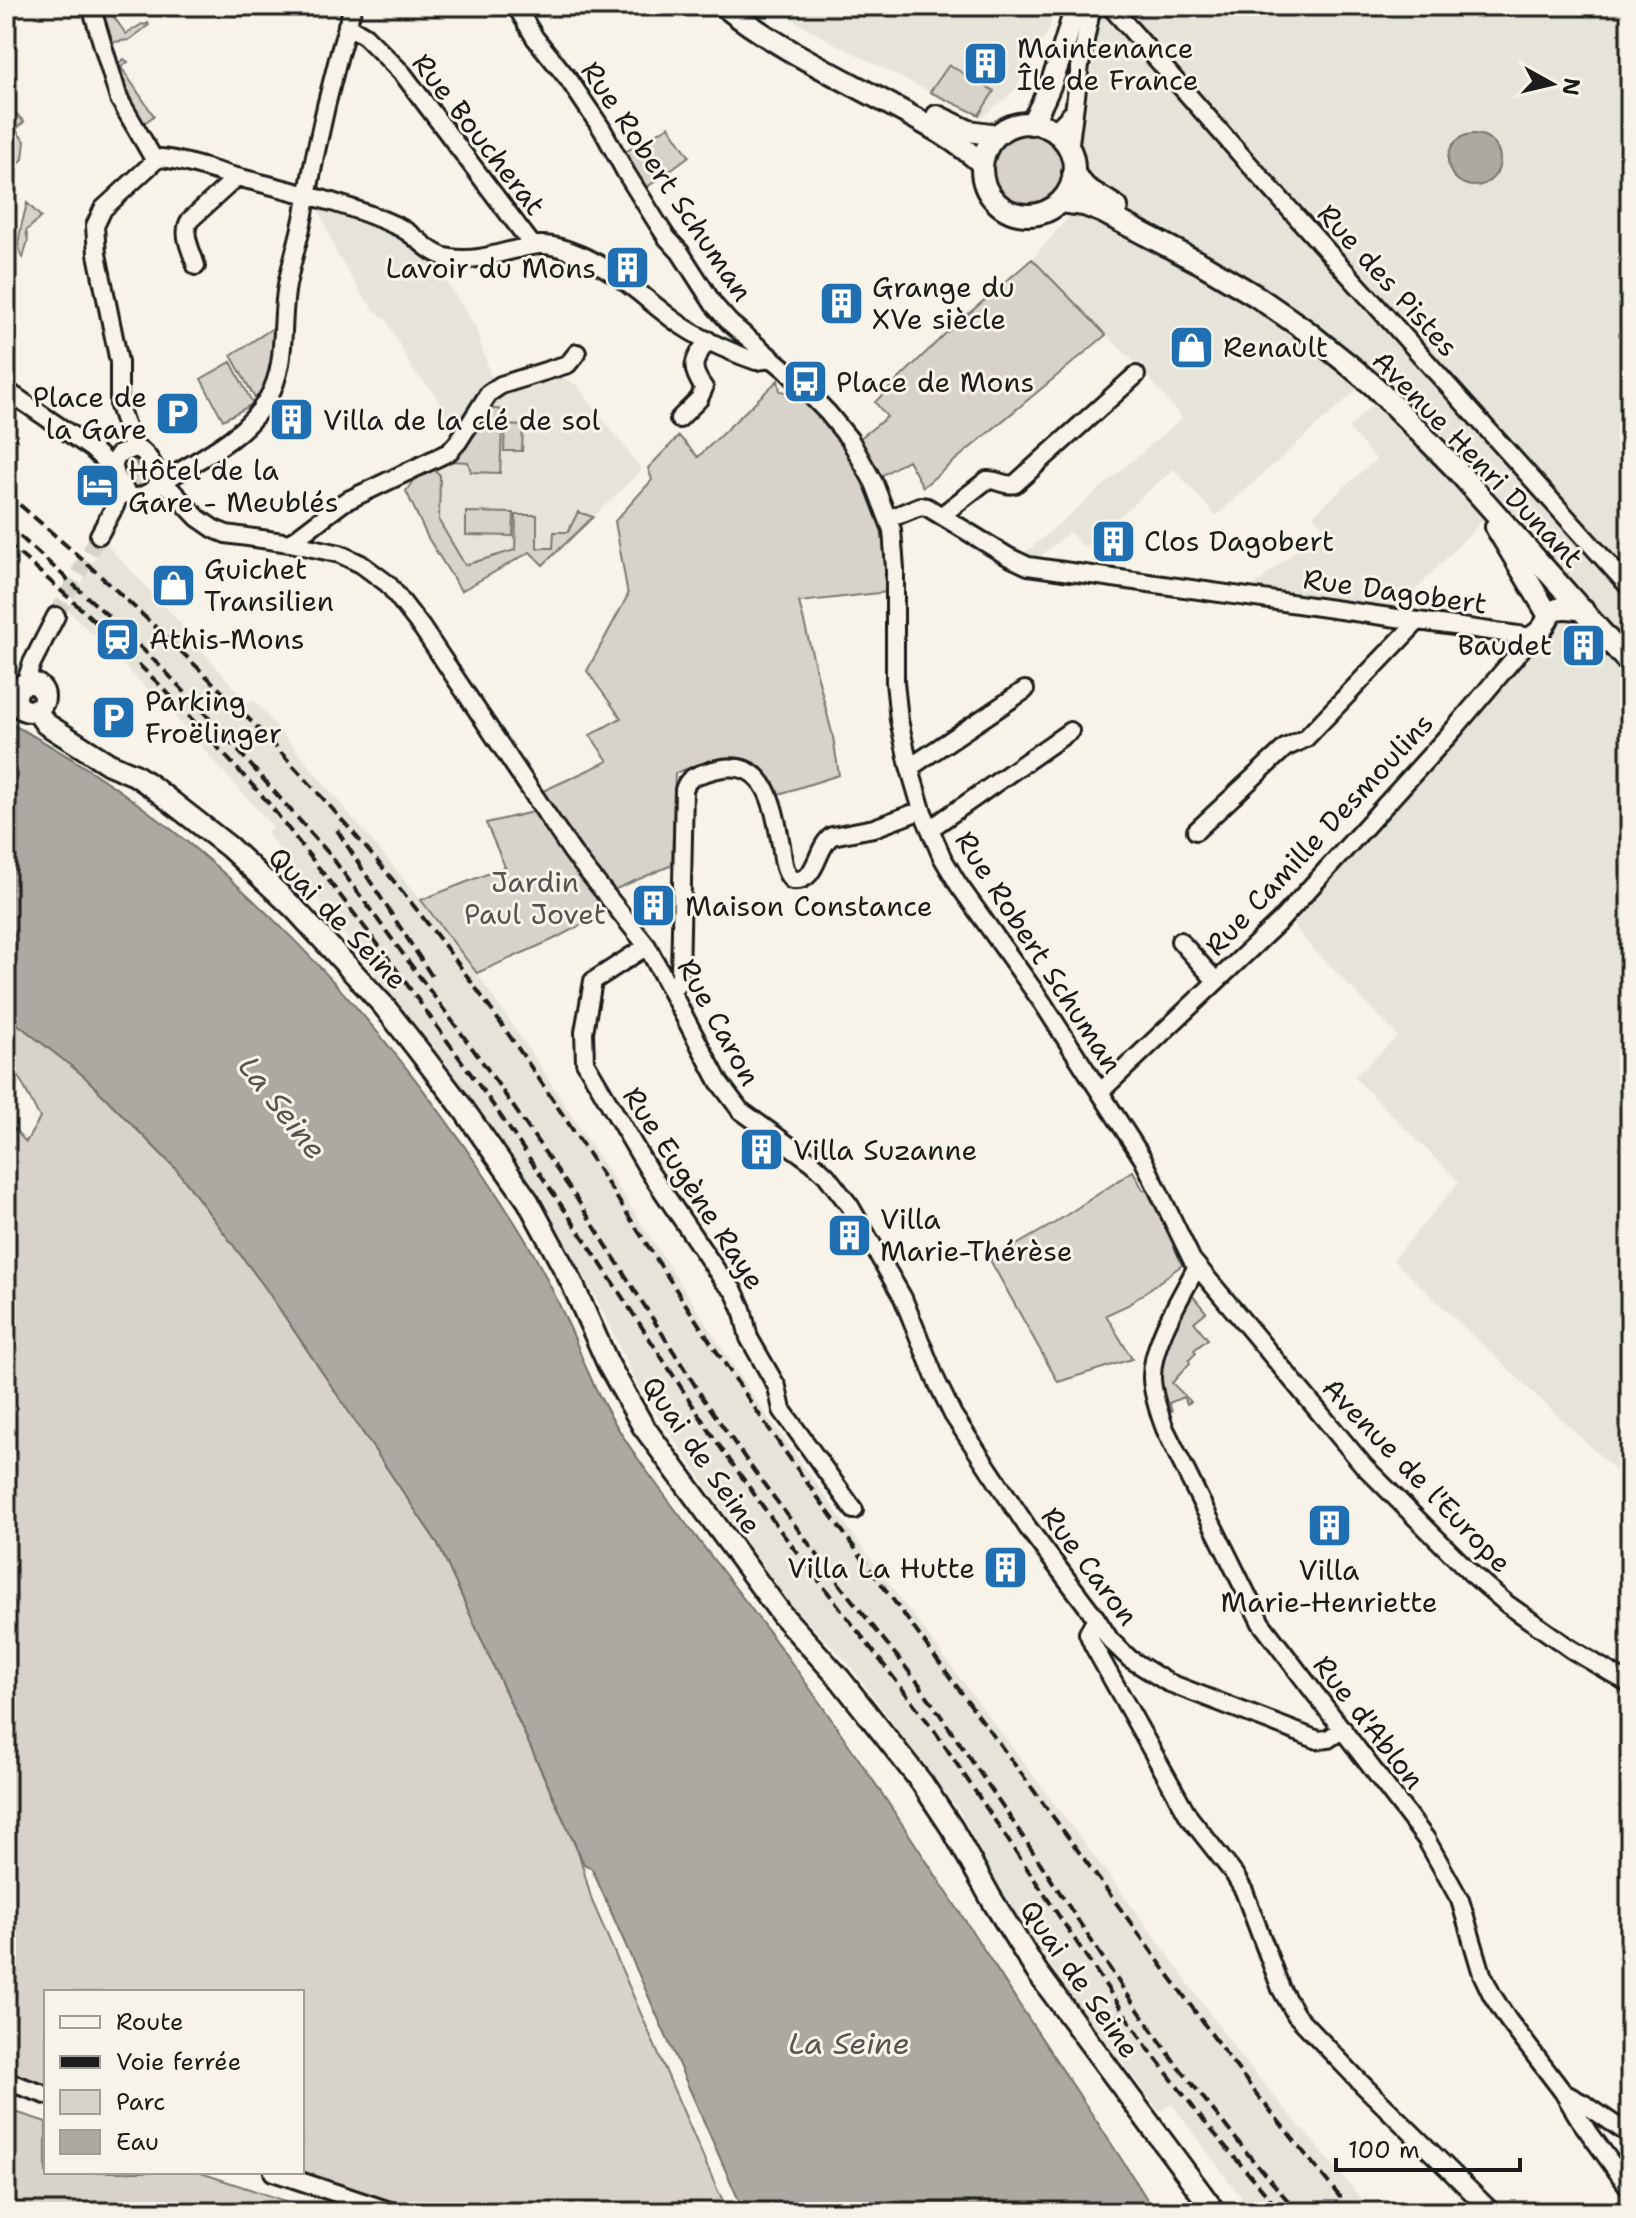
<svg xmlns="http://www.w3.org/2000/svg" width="1636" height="2218" viewBox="0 0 1636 2218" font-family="'Shantell Sans',sans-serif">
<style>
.built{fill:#e6e3d9}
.green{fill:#d7d3cb;stroke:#7a7874;stroke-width:2}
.water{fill:#aca9a2;stroke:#72716c;stroke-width:2}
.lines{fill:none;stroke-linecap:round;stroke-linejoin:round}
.minor-tunnel{stroke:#d6d3c9;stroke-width:16;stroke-dasharray:16 8;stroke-linecap:butt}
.minor-casing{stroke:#1c1c1c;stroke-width:22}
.major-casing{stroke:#1c1c1c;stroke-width:26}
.minor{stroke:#f7f3e8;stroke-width:16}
.major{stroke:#f7f3e8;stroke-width:20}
.rail{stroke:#1c1c1c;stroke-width:4;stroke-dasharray:12 6;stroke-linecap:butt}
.labels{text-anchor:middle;stroke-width:6;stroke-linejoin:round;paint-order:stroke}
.poi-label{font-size:28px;fill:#1c1c1c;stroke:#f7f3e8;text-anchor:start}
.street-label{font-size:28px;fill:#1c1c1c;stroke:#f7f3e8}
.park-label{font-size:28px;fill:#545351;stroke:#f7f3e8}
.water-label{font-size:30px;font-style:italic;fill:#565452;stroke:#f7f3e8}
</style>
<rect width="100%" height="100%" fill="#f7f3e8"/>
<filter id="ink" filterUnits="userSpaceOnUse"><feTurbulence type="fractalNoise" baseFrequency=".0125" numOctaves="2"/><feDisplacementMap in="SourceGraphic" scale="16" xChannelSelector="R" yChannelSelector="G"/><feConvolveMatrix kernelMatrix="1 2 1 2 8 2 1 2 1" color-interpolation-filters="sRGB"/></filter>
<g filter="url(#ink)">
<path class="built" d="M 770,6 L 1056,6 L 1049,29 L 1014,91 L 985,115 L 982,116 L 908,81 L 826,39 Z
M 1101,6 L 1630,6 L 1630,1484 L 1393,1260 L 1459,1182 L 1354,1077 L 1398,1036 L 1306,941 L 1293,925 L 1556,623 L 1485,518 L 1397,609 L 1250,589 L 1324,527 L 1313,515 L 1376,459 L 1348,428 L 1372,405 L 1358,389 L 1216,516 L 1174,469 L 1084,547 L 1069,532 L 1038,558 L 1024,554 L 1182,418 L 1145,373 L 1032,259 L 1074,211 L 1089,181 L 1079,140 L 1087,109 L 1098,17 Z
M 320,207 L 398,235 L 430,260 L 439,263 L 438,268 L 476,328 L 490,374 L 495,382 L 464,424 L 453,415 L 447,419 L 434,392 L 414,372 L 386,319 L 374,310 L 362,295 L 336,252 L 319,209 Z
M 558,375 L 577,385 L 642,470 L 543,565 L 530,552 L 461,591 L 428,538 L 406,491 L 415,478 L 453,459 L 487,408 L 503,392 Z
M 104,542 L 174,616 L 247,704 L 255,701 L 421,900 L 477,973 L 540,1066 L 750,1392 L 878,1569 L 1166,1952 L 1240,2056 L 1373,2212 L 1255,2212 L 1233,2187 L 1172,2104 L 1159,2111 L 1075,2001 L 1003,1897 L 960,1812 L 847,1662 L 793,1607 L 710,1492 L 638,1386 L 596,1298 L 516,1164 L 441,1060 L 267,833 L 273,827 L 167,708 L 68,610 Z"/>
<path class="green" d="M 101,6 L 106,6 L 126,34 L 142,24 L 145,25 L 148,23 L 149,25 L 129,40 L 114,42 L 111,40 Z
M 124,59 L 128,62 L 121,67 L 154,116 L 144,123 L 133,104 L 119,68 L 119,63 Z
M 949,65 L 994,91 L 979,115 L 930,92 Z
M 6,103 L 24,122 L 15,130 L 25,141 L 23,159 L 9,173 L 6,171 Z
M 669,126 L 689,156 L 646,188 L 625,152 Z
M992 169a36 36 0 1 1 72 0a36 36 0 1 1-72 0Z
M 27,203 L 41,217 L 26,231 L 28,240 L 23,258 C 13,245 24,219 27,203 Z
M 1032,259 L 1106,335 L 923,487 L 908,460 L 881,476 L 859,439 L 887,417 L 875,402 L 945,334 Z
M 281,323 L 275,367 L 258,404 L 231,355 Z
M 231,362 L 253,404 L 223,420 L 201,379 Z
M 778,380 L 780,391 L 787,392 L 790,388 L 824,417 L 855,460 L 878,508 L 885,554 L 887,592 L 799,602 L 833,737 L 839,775 L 779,794 C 773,780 768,773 755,765 C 727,749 703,764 675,773 L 672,865 L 611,891 L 543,791 L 608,761 L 590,735 L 621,718 L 587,671 L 628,595 L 615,521 L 652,480 L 648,468 L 679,436 L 698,457 Z
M 487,408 L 503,410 L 500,473 L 471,472 L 468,462 L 453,461 Z
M 505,425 L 523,426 L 522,451 L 504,451 Z
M 133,457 L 145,478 L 145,485 C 131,495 120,473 121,460 Z
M 432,468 L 440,475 L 439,521 L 465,565 L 515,550 L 516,515 L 537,515 L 537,548 L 553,548 L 554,532 L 568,532 L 578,512 L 593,517 L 543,565 L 530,552 L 461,591 L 428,538 L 406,491 L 415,478 Z
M 466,512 L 514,513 L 513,536 L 466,535 Z
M 537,811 L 568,864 L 574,867 L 608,911 L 552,940 L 477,973 L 421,900 L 505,867 L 486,823 Z
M 6,1015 L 84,1076 L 176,1169 L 264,1286 L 438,1544 L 579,1854 L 592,1901 L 717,2189 L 729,2212 L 411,2212 L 291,2172 L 302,2172 L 302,1992 L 46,1992 L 46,2091 L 6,2078 L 6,1120 L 26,1142 L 40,1118 L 6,1052 Z
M 1133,1171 L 1143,1190 L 1149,1191 L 1167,1228 L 1182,1265 L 1128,1305 L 1106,1315 L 1132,1359 L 1058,1382 L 990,1260 L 1053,1224 Z
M 1192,1295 L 1206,1312 L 1194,1322 L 1208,1339 L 1194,1350 L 1196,1353 L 1189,1360 L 1190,1363 L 1172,1383 L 1191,1402 L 1187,1404 L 1183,1397 L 1169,1403 L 1172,1411 L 1166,1414 C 1154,1365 1167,1336 1192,1295 Z
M 6,2109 L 46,2122 L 46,2172 L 198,2172 L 319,2212 L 6,2212 Z"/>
<path class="water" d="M1448 160a26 26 0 1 1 52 0a26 26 0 1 1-52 0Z
M 6,721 C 221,834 396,1030 522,1234 C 540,1263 556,1297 570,1328 C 577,1342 581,1358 588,1372 C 602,1404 621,1435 641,1463 C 691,1533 746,1599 796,1669 C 874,1778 946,1891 1019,2004 C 1064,2073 1111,2141 1155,2212 L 744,2212 L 592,1869 L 584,1864 L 438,1544 L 264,1286 L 176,1169 L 84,1076 L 6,1015 Z"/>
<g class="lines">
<path class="minor-tunnel" d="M 56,616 L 99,535"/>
<defs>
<path id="minor" d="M 91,6 L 119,99 L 155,161
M 516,6 L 535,38 L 569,80 L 602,129 L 626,173 L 656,221 L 667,238 L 680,252 L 714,305 L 730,323 L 787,371 L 828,413 L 850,440 L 874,483 L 892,530 L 895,569 L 895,682 L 899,720 L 909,766 L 922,810 L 942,857 L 958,884 L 1042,1002 L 1143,1159 L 1192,1260 L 1364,1466 L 1472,1574 L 1507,1604 L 1571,1649 L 1630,1684
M 1110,6 L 1240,154 L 1630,588
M 347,25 L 365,36 L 403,74 L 533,246
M 1054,132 L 1073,112
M 1069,151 L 1080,65 L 1092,6
M 196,266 C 192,251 181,234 190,220 L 237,177
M 6,390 L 92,449 L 114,470
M 679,419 L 699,399 L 704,388 C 688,366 694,360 708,340
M 133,448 L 119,406 L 119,362 L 97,254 L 95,226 L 103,209 L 155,161 L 161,158 C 186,160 212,171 237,177 C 291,191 348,203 399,227 C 418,236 429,255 450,258 C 484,263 508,248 539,245 C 553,244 568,250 580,255 C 616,270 644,298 675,321 C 698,338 728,351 756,361 L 764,360 L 768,355
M 135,448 C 148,451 156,469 159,481 L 154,490 C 149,492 142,497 136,497 C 126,498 115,476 114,467 C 114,461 115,460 118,455 Z
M 157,475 L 198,518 L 214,529 L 226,534 L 290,543 L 340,554 L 361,564 L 388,584 L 422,628 L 572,852 L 647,946 L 719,1082 L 740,1110 L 812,1162 L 826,1175 L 850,1206 L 903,1298 L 936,1380 L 953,1415 L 1028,1528 L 1096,1618 L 1110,1640 L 1130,1659 L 1167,1682 L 1318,1740 L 1328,1739 L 1343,1729
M 164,481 C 202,457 245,438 268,398 C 288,364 280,322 287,285 C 292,259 301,234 305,208 C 317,140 333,72 353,6
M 942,515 L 987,480 C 997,479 1005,487 1015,484 L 1136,375
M 888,519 L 920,506 L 927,507 L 1009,557 L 1028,566 L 1532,637
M 99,535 L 115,506 L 123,486
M 290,543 L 344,502 L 449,452 L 458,442 L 489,393 L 501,385 L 568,364 L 577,353
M 25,684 L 32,663 L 56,616
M 909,766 L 915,764 L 1025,690
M 930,829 L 1070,731
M 1196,831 L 1285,748 L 1306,738 L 1418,621
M 1180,941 L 1216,981
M 647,946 L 593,981 L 584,1032 L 585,1062 L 649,1171 L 723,1280 L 734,1291 L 742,1309 L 749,1338 L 777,1387 L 782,1410 L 854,1510
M 671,990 L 677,984 L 680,976 L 684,790 C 687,778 696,775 707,772 C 765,752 773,801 781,845 C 783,857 783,871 792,880 C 818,883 815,848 832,836 L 874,828 L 922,810
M 1100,1092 L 1280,921 L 1455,728 L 1532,637
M 1197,1266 C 1181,1298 1151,1343 1152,1379 C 1153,1396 1159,1413 1165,1429 L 1261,1623 L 1426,1839 L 1460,1900 L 1482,1974 L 1492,1995 L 1508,2020 L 1563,2092 L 1580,2120 L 1630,2189
M 1096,1618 L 1088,1633 L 1093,1645 L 1189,1817 L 1234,1874 L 1244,1891 L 1281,1989 L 1296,2015 L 1363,2085 L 1492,2212
M 6,2081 L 46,2095
M 1564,2093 L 1586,2105 L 1630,2135
M 273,2172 L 393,2212"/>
<path id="major" d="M 724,6 C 774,46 832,73 889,104 C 922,122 954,138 982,164
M 937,116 L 969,131 L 997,135
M982 169a46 46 0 1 1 92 0a46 46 0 1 1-92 0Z
M 1031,124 C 1053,87 1064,47 1076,6
M 1073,173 L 1086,188 L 1117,207
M 1060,202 L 1084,205 L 1102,212 L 1202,264 L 1256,296 L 1304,329 L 1349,365 L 1374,386 L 1454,467 L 1630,664
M 1496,527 L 1548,614
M 1532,637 C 1558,621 1537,602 1583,610
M16 697a14 14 0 1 1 28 0a14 14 0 1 1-28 0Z
M 35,709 L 46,724 L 109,764 L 135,775 L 151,786 L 229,847 L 295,909 L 383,1005 L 412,1042 L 459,1103 L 528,1201 L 572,1283 L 608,1364 L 643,1426 L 782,1615 L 840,1679 L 922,1783 L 953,1830 L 992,1900 L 1037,1972 L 1215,2212"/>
</defs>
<use href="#minor" class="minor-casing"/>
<use href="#major" class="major-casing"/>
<use href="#minor" class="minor"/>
<use href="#major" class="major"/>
<path class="rail" d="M 6,493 C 169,632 325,785 453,957 C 558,1098 647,1250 746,1395 C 807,1486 874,1573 938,1661 C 1033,1789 1127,1917 1220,2046 L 1255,2092 L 1352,2212
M 6,524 L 105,613 L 162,668 L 211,720 L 331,856 L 486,1067 L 575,1196 L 703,1398 L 754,1471 L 840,1585 L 919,1684 L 1006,1811 L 1122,1987 L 1174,2061 L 1255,2163 L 1298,2212
M 6,542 L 86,613 L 163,688 L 266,800 L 319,868 L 386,955 L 498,1112 L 589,1246 L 716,1441 L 782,1533 L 934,1730 L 1147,2047 L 1203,2120 L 1281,2212
M 337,830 L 433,978"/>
</g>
</g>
<defs>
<symbol id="building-square" viewBox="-11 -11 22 22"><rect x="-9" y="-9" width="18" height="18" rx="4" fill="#1f6fb2" stroke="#f7f3e8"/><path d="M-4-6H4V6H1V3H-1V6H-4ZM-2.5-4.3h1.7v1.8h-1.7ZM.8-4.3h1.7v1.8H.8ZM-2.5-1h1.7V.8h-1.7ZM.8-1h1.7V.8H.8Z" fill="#fff"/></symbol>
<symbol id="shop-square" viewBox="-11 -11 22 22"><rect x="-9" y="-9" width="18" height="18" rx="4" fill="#1f6fb2" stroke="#f7f3e8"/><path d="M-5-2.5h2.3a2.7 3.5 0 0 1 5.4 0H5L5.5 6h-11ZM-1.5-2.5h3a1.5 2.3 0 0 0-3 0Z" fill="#fff"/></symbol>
<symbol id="bus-square" viewBox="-11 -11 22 22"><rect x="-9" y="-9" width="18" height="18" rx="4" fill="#1f6fb2" stroke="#f7f3e8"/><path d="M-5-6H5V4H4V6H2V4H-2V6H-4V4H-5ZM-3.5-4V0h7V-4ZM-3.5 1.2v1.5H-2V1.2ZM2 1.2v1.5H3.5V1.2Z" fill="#fff"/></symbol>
<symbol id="parking-square" viewBox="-11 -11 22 22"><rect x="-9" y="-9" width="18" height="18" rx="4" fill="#1f6fb2" stroke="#f7f3e8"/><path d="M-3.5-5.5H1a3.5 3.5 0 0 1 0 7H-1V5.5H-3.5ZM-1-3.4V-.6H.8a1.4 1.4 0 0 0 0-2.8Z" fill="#fff"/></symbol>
<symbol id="hotel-square" viewBox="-11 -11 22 22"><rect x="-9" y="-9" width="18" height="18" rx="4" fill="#1f6fb2" stroke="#f7f3e8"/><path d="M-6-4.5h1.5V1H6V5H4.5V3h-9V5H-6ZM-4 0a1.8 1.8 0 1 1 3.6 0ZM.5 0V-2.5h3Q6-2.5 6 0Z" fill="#fff"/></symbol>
<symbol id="station-square" viewBox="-11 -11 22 22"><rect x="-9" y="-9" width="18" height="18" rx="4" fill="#1f6fb2" stroke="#f7f3e8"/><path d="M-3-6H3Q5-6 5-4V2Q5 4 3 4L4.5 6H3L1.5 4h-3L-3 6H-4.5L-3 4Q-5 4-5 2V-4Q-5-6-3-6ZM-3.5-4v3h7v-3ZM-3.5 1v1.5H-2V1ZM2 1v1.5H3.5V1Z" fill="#fff"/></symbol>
</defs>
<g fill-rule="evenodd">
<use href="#building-square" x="960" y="38" width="51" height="51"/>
<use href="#building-square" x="602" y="242" width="51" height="51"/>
<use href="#building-square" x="816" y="278" width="51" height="51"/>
<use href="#shop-square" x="1166" y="322" width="51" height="51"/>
<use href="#bus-square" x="780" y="356" width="51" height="51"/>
<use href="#parking-square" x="152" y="388" width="51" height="51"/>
<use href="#building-square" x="266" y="394" width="51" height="51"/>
<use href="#hotel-square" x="72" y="460" width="51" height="51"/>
<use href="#building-square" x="1088" y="516" width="51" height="51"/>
<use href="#shop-square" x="148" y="560" width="51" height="51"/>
<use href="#station-square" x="92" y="614" width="51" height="51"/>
<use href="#building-square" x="1558" y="620" width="51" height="51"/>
<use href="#parking-square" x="88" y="692" width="51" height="51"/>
<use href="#building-square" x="628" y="880" width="51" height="51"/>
<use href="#building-square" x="736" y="1124" width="51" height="51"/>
<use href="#building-square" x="824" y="1210" width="51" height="51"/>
<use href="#building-square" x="1304" y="1500" width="51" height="51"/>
<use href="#building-square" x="980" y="1542" width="51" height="51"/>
</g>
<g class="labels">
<g class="poi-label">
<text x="1017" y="58">Maintenance<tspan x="1017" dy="32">Île de France</tspan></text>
<text x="596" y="278" text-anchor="end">Lavoir du Mons</text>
<text x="872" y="297">Grange du<tspan x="872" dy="32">XVe siècle</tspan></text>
<text x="1223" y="357">Renault</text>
<text x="836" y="392">Place de Mons</text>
<text x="147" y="407" text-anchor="end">Place de<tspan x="147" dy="32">la Gare</tspan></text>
<text x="323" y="430">Villa de la clé de sol</text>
<text x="128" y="480">Hôtel de la<tspan x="128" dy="32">Gare - Meublés</tspan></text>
<text x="1144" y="551">Clos Dagobert</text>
<text x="204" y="579">Guichet<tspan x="204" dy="32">Transilien</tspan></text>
<text x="149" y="649">Athis-Mons</text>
<text x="1552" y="655" text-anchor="end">Baudet</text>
<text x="145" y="711">Parking<tspan x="145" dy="32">Froëlinger</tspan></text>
<text x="685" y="916">Maison Constance</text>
<text x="793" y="1160">Villa Suzanne</text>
<text x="880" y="1229">Villa<tspan x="880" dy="32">Marie-Thérèse</tspan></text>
<text x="975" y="1578" text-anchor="end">Villa La Hutte</text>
<text x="1329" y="1580" text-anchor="middle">Villa<tspan x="1329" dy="32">Marie-Henriette</tspan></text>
</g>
<g class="street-label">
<text transform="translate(479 134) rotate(52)" y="10">Rue Boucherat</text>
<text transform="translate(667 181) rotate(56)" y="10">Rue Robert Schuman</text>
<text transform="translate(1388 280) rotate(48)" y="10">Rue des Pistes</text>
<text transform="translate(1478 459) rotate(46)" y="10">Avenue Henri Dunant</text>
<text transform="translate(1395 591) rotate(8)" y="10">Rue Dagobert</text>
<text transform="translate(1319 834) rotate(-47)" y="10">Rue Camille Desmoulins</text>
<text transform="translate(338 918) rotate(46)" y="10">Quai de Seine</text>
<text transform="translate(1039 952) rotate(57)" y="10">Rue Robert Schuman</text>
<text transform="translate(719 1022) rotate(61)" y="10">Rue Caron</text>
<text transform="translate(694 1188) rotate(57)" y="10">Rue Eugène Raye</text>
<text transform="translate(702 1455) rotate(55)" y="10">Quai de Seine</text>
<text transform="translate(1417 1475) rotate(46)" y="10">Avenue de l'Europe</text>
<text transform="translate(1090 1566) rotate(53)" y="10">Rue Caron</text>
<text transform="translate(1369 1722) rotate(52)" y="10">Rue d'Ablon</text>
<text transform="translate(1080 1979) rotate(55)" y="10">Quai de Seine</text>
</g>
<g class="park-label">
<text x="535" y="892">Jardin<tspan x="535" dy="32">Paul Jovet</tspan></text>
</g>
<g class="water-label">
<text transform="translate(282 1108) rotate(52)" y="10">La Seine</text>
<text x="849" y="2054">La Seine</text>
</g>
</g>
<rect width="1636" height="2218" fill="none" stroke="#f7f3e8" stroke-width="32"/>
<rect x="16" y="16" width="1604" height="2186" fill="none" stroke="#1c1c1c" stroke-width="3" filter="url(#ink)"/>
<rect x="44" y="1990" width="260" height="184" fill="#f7f3e8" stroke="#9f9d96" stroke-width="2"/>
<rect x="60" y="2016" width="40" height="12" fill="#f7f3e8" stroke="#9f9d96" stroke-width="2"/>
<text x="116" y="2030" font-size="24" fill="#1c1c1c">Route</text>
<rect x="60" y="2056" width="40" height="12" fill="#1c1c1c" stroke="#9f9d96" stroke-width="2"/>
<text x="116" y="2070" font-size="24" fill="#1c1c1c">Voie ferrée</text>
<rect x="60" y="2090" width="40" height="24" fill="#d7d3cb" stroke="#9f9d96" stroke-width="2"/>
<text x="116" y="2110" font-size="24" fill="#1c1c1c">Parc</text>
<rect x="60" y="2130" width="40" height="24" fill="#aca9a2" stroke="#9f9d96" stroke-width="2"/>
<text x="116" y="2150" font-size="24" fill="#1c1c1c">Eau</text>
<g transform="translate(1552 84) rotate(98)" stroke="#f7f3e8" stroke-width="6" paint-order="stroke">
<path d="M0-6L14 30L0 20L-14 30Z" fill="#1c1c1c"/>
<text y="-12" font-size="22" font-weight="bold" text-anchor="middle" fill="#1c1c1c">N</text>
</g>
<path d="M1336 2158v12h184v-12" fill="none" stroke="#1c1c1c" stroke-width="4"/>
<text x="1348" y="2158" font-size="24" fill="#1c1c1c" stroke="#f7f3e8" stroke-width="6" paint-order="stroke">100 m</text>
</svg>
